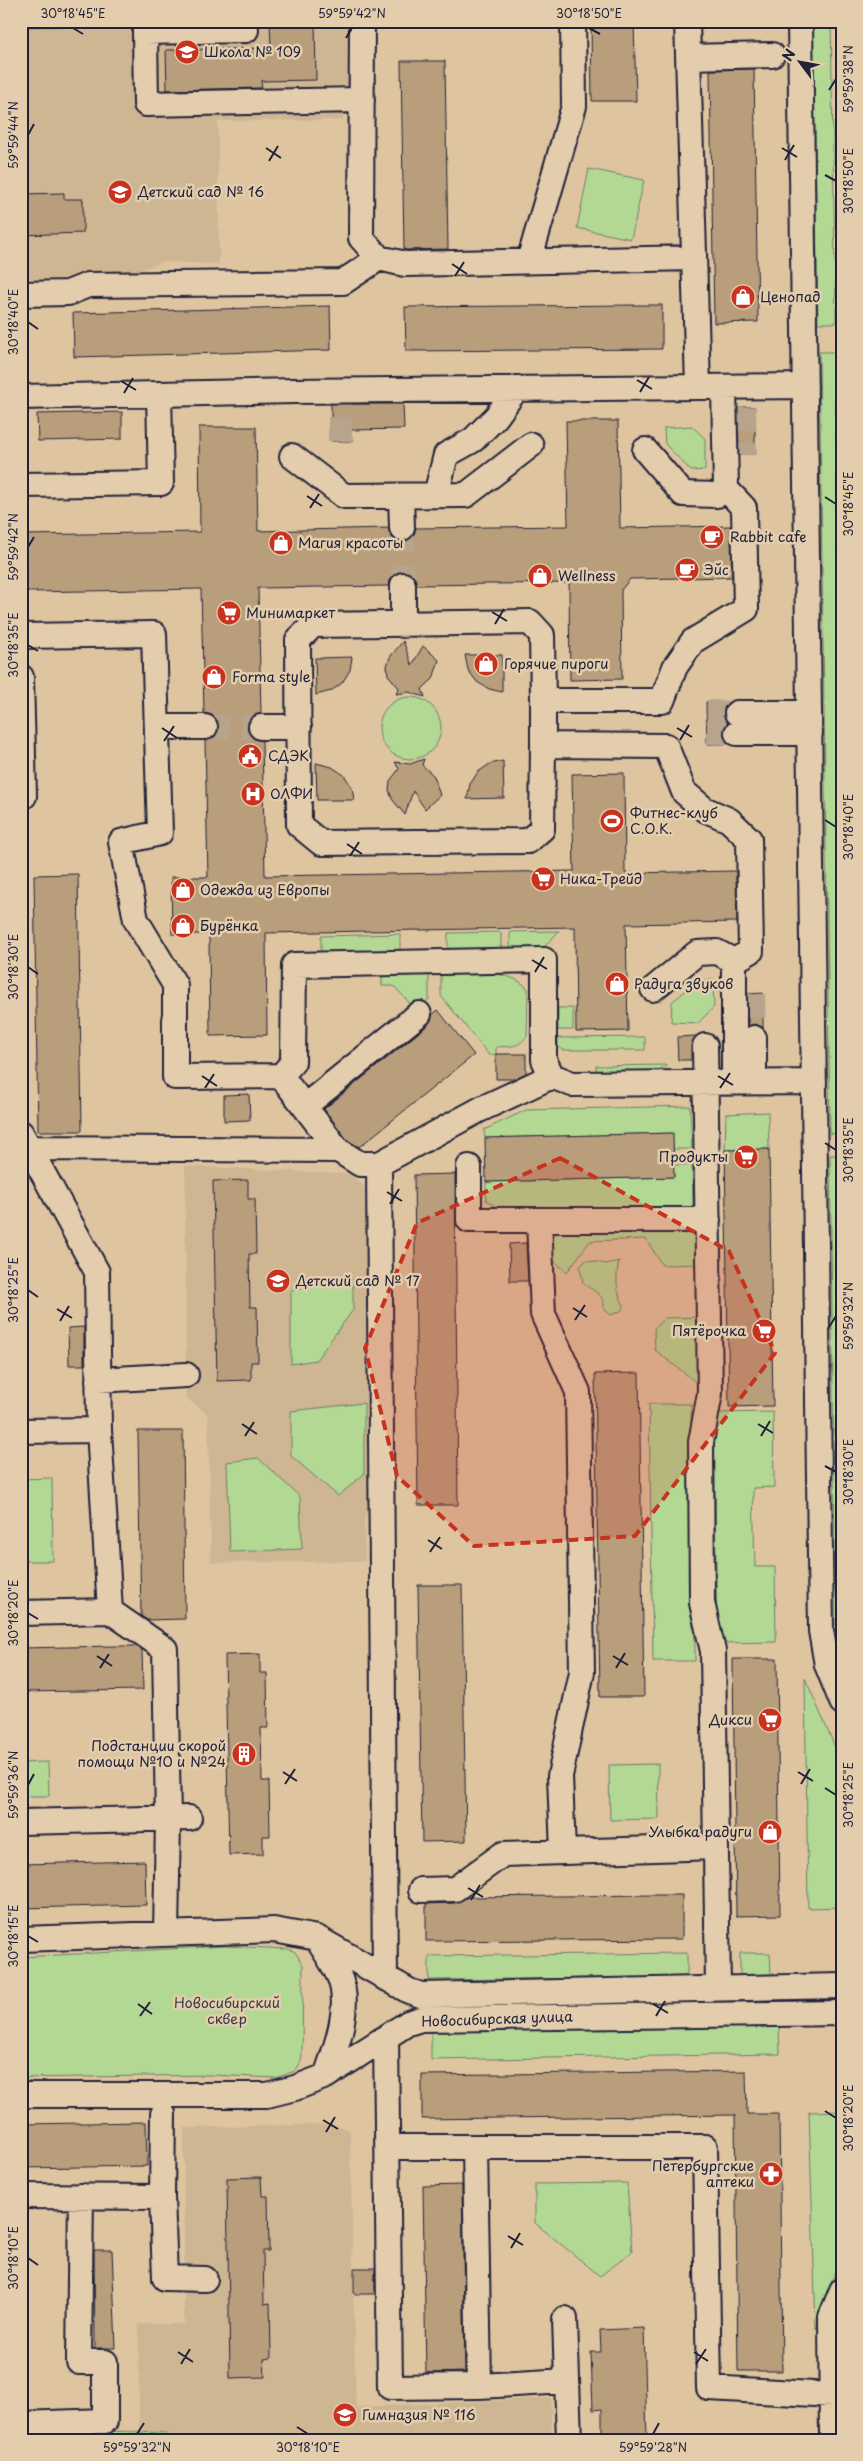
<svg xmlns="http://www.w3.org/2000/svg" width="863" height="2461" viewBox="0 0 863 2461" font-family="'Playpen Sans',sans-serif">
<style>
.built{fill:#cfb693}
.green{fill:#b3d894;stroke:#6a7d68}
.building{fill:#b99e7b;stroke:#22223b}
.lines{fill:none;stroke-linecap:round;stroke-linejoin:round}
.minor-tunnel{stroke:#b8a48c;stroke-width:24;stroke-dasharray:24 12;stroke-linecap:butt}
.minor-casing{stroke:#22223b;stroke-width:28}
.minor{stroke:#e3cdac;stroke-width:24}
.marked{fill:#c8321e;fill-opacity:0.2;stroke:#c8321e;stroke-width:4;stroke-dasharray:10 6;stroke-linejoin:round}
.ticks{fill:none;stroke:#22223b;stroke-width:2}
.labels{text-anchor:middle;stroke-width:5;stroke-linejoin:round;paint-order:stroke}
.poi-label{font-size:14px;fill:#22223b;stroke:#e3cdac;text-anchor:start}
.park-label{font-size:14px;fill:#383d48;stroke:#e3cdac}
.street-label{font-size:14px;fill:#22223b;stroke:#e3cdac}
.neatline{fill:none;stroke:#22223b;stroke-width:2}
.ticks-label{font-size:12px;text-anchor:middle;fill:#22223b}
</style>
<rect width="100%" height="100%" fill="#dec5a0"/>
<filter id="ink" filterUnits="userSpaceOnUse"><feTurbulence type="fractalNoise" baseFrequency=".02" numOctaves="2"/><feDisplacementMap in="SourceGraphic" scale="10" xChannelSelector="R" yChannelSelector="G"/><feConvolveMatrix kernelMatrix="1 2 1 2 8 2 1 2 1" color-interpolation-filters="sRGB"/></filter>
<g filter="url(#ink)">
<path class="built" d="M 21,21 L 351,21 L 352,84 L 343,101 L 343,120 L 218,121 L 219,264 L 162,262 L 120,277 L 21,280 Z
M 185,1166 L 349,1174 L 368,1190 L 375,1507 L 364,1516 L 365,1561 L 211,1563 L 208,1415 L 186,1398 Z
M 332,2124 L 350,2130 L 356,2407 L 551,2398 L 552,2440 L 75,2440 L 78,2431 L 139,2430 L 139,2324 L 184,2324 L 184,2128 Z"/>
<path class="green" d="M 21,21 L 106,21 L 106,26 L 21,27 Z
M 813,21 L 831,21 L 836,323 L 818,323 Z
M 589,169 L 644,180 L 631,239 L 577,228 Z
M 819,352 L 835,352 L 842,796 L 842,1133 L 830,1134 Z
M 692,426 L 705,439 L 705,470 L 691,471 L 665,444 L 664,428 Z
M379 728a31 31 0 1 1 62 0a31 31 0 1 1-62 0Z
M 559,931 L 542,949 L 510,949 L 510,932 Z
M 501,932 L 501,949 L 448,950 L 448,933 Z
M 400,934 L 400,951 L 321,953 L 321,936 Z
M 429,974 L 429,999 L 416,1010 L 394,986 L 382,986 L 382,975 Z
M 441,974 C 469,974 509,967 528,989 L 527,1036 C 519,1048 509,1046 496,1047 L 496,1054 L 489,1055 L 441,996 Z
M 698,980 L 713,980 L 714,1007 L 698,1023 L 671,1022 L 672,1002 Z
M 558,1008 L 573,1008 L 573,1030 L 558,1030 Z
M 645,1037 L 645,1050 L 563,1050 L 558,1046 L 558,1038 Z
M 668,1065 L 655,1072 L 596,1073 L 596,1066 Z
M 690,1106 L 692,1149 L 673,1149 L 672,1133 L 485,1138 L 484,1130 L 526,1110 Z
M 768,1112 L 769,1149 L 725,1150 L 726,1114 Z
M 830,1155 L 842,1155 L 842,1654 L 836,1624 Z
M 673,1165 L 692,1165 L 693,1208 L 521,1211 L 501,1210 L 486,1200 L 486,1182 L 674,1177 Z
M 546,1224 L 702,1224 L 702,1264 L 662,1265 L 646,1239 L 590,1241 L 567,1272 L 546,1254 Z
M 586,1260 L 606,1264 L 619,1261 C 616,1276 615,1291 624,1305 L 621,1311 L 611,1315 L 604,1309 C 605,1293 593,1292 583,1283 L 580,1267 Z
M 353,1279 L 353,1310 L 316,1360 L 291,1364 L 291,1291 Z
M 703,1317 L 705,1389 L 655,1350 L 654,1329 L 664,1318 Z
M 364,1403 L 364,1474 L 338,1496 L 291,1456 L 291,1411 Z
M 649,1404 L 691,1404 L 695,1661 L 653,1661 Z
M 773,1412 L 774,1487 L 753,1488 L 755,1567 L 775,1567 L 776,1642 L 717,1643 L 714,1413 Z
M 258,1458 L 300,1497 L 302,1549 L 230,1552 L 227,1462 Z
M 52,1478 L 53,1561 L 21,1561 L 21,1479 Z
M 805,1678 L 842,1763 L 842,1907 L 808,1908 Z
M 48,1762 L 49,1796 L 21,1796 L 21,1763 Z
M 658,1764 L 659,1819 L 610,1820 L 609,1765 Z
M 224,1946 L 289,1949 L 295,1952 L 303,1965 L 302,2054 L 301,2062 L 295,2071 L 276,2078 L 211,2075 L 21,2078 L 21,1957 Z
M 687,1953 L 687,1977 L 429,1980 L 429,1956 Z
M 740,1953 L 770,1953 L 771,1976 L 740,1976 Z
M 779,2026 L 780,2054 L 431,2060 L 431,2032 Z
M 842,2111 L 842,2250 L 816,2329 L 809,2112 Z
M 627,2183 L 632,2252 L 600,2276 L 535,2223 L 535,2184 Z
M 102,2431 L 167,2433 L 167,2440 L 102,2440 Z"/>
<path class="building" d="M 270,21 L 315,21 L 316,80 L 261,81 L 262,88 L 167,90 L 166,50 L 271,48 Z
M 591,21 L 634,21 L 636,101 L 592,101 Z
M 401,61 L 445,61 L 448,249 L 404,250 Z
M 754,69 L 758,322 L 714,323 L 710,70 Z
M 64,193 L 64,199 L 83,199 L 83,233 L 21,235 L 21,194 Z
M 636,305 L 662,305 L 662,349 L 406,351 L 405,307 Z
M 330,306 L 331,350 L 74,357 L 73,313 Z
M 331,404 L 403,404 L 404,429 L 351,430 L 352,441 L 331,441 Z
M 744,407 L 755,407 L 755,454 L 739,455 L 738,408 Z
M 122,412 L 122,439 L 38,441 L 37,414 Z
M 566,421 L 618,421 L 620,528 L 731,526 L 732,577 L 630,579 L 621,590 L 622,679 L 570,680 L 569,583 L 417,585 L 415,579 L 410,573 L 403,571 L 391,578 L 389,586 L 258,588 L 261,713 L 249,720 L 247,727 L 254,739 L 262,741 L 265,876 L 574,871 L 572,774 L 624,773 L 625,873 L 736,871 L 737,922 L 626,924 L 628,1031 L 576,1032 L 575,927 L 266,933 L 267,1035 L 210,1036 L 209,934 L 172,934 L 171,877 L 208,877 L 205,741 L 217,734 L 219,727 L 212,715 L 204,713 L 201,589 L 26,592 L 25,535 L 200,532 L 199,427 L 256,427 L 258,531 L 388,528 L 391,536 L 402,542 L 410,539 L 416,528 L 568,526 Z
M 403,641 L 412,665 L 423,646 L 439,660 L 433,679 L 422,689 L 425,697 L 409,692 L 396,694 L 399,688 L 388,675 L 387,666 L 390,657 Z
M 465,655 L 502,655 L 502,692 L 489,689 L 477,682 L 468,670 Z
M 352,657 L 350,670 L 342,683 L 331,691 L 316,695 L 315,658 Z
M 706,702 L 729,702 L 723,713 L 728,723 L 723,733 L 729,744 L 707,744 Z
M 424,759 L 422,765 L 434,776 L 440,795 L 425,809 L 413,791 L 405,815 L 392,799 L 389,790 L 390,781 L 399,769 L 395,762 L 410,764 Z
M 503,761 L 504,798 L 467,799 L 470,784 L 478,772 L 490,764 Z
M 316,763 L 332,767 L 344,775 L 352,787 L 354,800 L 317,800 Z
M 78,874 L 82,1131 L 38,1131 L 34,875 Z
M 763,993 L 763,1028 L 754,1024 L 748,1026 L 748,994 Z
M 438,1010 L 474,1055 L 359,1147 L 347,1140 L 324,1109 L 428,1025 L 432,1015 Z
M 696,1036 L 691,1046 L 691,1060 L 678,1060 L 677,1037 Z
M 496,1054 L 526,1054 L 526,1073 L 514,1079 L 496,1079 Z
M 249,1094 L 250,1120 L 224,1121 L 224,1095 Z
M 673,1133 L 674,1177 L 486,1182 L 485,1138 Z
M 769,1149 L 773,1406 L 729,1407 L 725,1150 Z
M 455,1174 L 458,1505 L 418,1505 L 414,1175 Z
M 248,1180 L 248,1199 L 255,1199 L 256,1254 L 249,1254 L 250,1307 L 257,1307 L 258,1362 L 251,1362 L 251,1380 L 217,1381 L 213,1181 Z
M 526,1243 L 528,1281 L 510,1281 L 509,1244 Z
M 84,1327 L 84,1365 L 69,1365 L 68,1328 Z
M 639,1373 L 644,1697 L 600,1697 L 595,1374 Z
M 138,1431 L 183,1431 L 185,1619 L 147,1620 L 141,1616 Z
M 418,1585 L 462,1585 L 466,1841 L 422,1842 Z
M 114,1646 L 136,1646 L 142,1650 L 143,1690 L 21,1692 L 21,1648 Z
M 260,1654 L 260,1673 L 267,1673 L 268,1728 L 261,1728 L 262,1781 L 269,1781 L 270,1836 L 263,1836 L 263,1854 L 229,1855 L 225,1655 Z
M 733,1659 L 777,1659 L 780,1915 L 736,1916 Z
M 145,1861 L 146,1905 L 21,1908 L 21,1864 Z
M 656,1895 L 682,1895 L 682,1939 L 426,1941 L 426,1904 L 455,1903 L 468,1897 Z
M 746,2071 L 747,2114 L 779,2114 L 782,2371 L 738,2371 L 735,2115 L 422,2119 L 422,2075 Z
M 146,2122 L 147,2166 L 21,2168 L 21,2124 Z
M 261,2177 L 262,2196 L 268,2196 L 269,2251 L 263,2251 L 264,2304 L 270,2303 L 271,2358 L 264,2359 L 265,2377 L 230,2378 L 227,2178 Z
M 462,2185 L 465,2372 L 426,2373 L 423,2186 Z
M 94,2250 L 112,2250 L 116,2348 L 95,2348 Z
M 354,2268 L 375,2268 L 375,2294 L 354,2294 Z
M 644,2328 L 647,2440 L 602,2440 L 602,2409 L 593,2410 L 591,2352 L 601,2352 L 600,2330 Z"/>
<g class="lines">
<path class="minor-tunnel" d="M 744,407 L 745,455
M 340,441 L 340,404
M 402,528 L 403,585
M 707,712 L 737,713
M 205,727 L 261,727
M 707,732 L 737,733
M 753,994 L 754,1038"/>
<defs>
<path id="minor" d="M 245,21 L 246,30 L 145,32 L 146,104 L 362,100
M 362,21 L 361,238 L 379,258 L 405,264 L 694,258
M 687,21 L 698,387
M 800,21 L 821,1631 L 827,1665 L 842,1702
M 688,57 L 772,55
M 529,261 L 574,106 L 573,21
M 21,294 L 68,293 L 88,285 L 343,282 L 379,258
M 724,387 L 726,489 L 744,508 L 746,609 L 693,641 L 675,667 L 662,701 L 543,701 L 542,635 L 530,622 L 313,625 L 298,640 L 299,825 L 321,843 L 528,841 L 542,829 L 543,745 L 666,746 L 684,792 L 704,809 L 729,820 L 749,839 L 751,951 L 734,961 L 734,1082
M 21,397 L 294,391 L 805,386
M 645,450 L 683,494 L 717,495 L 726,489
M 292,456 L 344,496 L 466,495 L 531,445
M 21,485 L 161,483 L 159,394
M 436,495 L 446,455 L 473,440 L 496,417 L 517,388
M 401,496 L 402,528
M 403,585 L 403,625
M 21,636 L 154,634 L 160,833 L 121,842 L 136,920 L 175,985 L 175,1077 L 281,1076 L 293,1062 L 294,965 L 544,960 L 544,1060 L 552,1076 L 572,1084 L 814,1082
M 21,677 L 24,796 L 21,796
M 543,701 L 543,745
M 737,713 L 809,713
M 157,727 L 205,727
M 261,727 L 299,727
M 737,733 L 810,733
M 653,989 L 697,953 L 717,952 L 734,961
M 754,1038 L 754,1082
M 705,1046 L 710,1393 L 701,1442 L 702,1603 L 713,1651 L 718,1988
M 281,1076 L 338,1150
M 305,1106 L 419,1014
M 21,1133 L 97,1272 L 99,1430
M 29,1148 L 338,1150 L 360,1164 L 379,1164 L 481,1109 L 552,1076
M 379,1164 L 385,1978
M 469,1167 L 469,1220 L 708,1220
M 539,1220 L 543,1314 L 578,1392 L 582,1672 L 560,1776 L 563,1852
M 98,1380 L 186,1375
M 21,1431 L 99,1430 L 110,1611
M 21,1613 L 110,1611 L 165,1649 L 168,1819 L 166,1934
M 21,1822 L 189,1818
M 421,1890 L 455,1889 L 503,1854 L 716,1847
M 21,1939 L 274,1930 L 317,1938 L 409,1991 L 421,1995 L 842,1986
M 317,1939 C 325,1951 333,1963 339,1976 C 352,2006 336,2048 326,2076
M 386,2038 L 390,2387 L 479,2386 L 567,2381
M 21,2095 L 267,2095 L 295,2088 L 326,2076 L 408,2023 L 421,2019 L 842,2013
M 388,2147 L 705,2147 L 709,2388 L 832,2395
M 475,2147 L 479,2386
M 21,2196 L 162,2197 L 163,2114
M 162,2197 L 165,2278 L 205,2279
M 565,2319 L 569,2440
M 21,2424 L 105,2421 L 105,2362 L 79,2362 L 81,2196
M 832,2440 L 831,2317 L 842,2290"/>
</defs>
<use href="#minor" class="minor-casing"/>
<use href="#minor" class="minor"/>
</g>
</g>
<path class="marked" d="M 560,1158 L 729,1251 L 775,1353 L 635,1536 L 474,1546 L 397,1476 L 365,1348 L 417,1223 Z"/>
<path class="ticks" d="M 73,28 L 83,34M 589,28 L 600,34M 346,38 L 352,28M 829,90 L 836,79M 28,135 L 34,124M 266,148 L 281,158M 782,148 L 797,157M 785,160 L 794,145M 269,161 L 278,146M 825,175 L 836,181M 452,264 L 467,274M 455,276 L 464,262M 28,322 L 38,329M 637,380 L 652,389M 121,381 L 136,390M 640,392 L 649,377M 124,393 L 133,378M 307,496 L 322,506M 825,497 L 836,504M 310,508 L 319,494M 28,547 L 34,537M 492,612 L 507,621M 495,624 L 504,609M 28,645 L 38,651M 162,728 L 177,738M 677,728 L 692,737M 680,740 L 689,725M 164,741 L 174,726M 825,820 L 836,827M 347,844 L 362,854M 350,856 L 359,842M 532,960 L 547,969M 28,967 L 38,974M 535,972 L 544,957M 202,1076 L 217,1086M 718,1076 L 733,1085M 205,1088 L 214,1074M 720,1088 L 730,1073M 825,1143 L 836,1150M 387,1192 L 402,1201M 390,1204 L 399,1189M 28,1290 L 38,1297M 573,1308 L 587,1317M 57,1309 L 72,1318M 575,1320 L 585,1305M 60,1321 L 69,1306M 829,1327 L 836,1316M 242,1424 L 257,1434M 758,1424 L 773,1433M 245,1436 L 254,1422M 761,1436 L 770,1421M 825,1466 L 836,1472M 428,1540 L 442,1549M 430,1552 L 440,1537M 28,1613 L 38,1619M 97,1656 L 112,1666M 613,1656 L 628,1665M 100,1668 L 109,1654M 616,1668 L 625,1653M 283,1772 L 297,1781M 798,1772 L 813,1781M 285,1784 L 295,1769M 801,1784 L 810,1769M 28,1785 L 34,1774M 825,1788 L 836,1795M 468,1888 L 483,1897M 471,1900 L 480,1885M 28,1936 L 38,1942M 138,2004 L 152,2014M 653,2004 L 668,2013M 140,2016 L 150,2002M 656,2016 L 665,2001M 825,2111 L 836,2118M 323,2120 L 338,2129M 326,2132 L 335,2117M 508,2236 L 523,2245M 511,2248 L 520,2233M 28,2258 L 38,2265M 178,2352 L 193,2362M 694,2352 L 708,2361M 181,2364 L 190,2349M 696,2364 L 706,2349M 297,2427 L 308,2434M 137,2434 L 144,2423M 653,2434 L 659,2423"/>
<defs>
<symbol id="school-disc" viewBox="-11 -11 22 22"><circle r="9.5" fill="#c8321e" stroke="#e3cdac"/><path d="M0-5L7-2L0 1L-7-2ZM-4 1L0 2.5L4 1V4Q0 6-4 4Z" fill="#fff"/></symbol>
<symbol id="shop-disc" viewBox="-11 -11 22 22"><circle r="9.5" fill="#c8321e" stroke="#e3cdac"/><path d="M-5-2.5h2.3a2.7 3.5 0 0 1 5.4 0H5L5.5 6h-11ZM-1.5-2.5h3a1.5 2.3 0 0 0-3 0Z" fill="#fff"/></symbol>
<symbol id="cafe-disc" viewBox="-11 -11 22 22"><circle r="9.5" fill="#c8321e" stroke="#e3cdac"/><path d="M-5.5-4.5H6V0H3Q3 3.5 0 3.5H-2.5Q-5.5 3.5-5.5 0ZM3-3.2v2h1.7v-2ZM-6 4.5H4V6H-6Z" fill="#fff"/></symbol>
<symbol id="supermarket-disc" viewBox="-11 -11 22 22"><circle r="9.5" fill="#c8321e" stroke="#e3cdac"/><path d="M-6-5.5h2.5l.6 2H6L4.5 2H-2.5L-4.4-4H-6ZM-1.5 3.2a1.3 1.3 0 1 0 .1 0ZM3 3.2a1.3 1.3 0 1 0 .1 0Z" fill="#fff"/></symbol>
<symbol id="civic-disc" viewBox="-11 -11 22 22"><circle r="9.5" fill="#c8321e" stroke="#e3cdac"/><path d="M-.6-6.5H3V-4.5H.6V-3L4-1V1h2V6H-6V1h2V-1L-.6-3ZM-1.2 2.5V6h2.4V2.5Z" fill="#fff"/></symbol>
<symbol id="hospital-disc" viewBox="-11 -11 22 22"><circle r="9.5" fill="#c8321e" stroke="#e3cdac"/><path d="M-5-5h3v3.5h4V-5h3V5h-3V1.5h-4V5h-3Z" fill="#fff"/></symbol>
<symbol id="stadium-disc" viewBox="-11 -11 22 22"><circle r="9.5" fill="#c8321e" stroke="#e3cdac"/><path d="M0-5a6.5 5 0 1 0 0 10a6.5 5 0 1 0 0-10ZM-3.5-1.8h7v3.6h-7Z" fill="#fff"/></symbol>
<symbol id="building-disc" viewBox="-11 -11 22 22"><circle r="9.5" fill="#c8321e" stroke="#e3cdac"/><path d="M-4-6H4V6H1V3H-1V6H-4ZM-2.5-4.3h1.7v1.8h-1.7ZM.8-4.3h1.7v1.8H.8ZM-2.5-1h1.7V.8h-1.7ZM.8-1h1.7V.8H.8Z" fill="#fff"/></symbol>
<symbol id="pharmacy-disc" viewBox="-11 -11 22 22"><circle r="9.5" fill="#c8321e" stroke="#e3cdac"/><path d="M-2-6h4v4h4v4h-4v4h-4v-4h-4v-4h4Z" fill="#fff"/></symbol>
</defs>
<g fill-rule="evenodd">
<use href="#school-disc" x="173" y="38" width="28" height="28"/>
<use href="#school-disc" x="106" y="178" width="28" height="28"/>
<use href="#shop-disc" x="729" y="283" width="28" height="28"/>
<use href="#cafe-disc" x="698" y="523" width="28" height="28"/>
<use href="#shop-disc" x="267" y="529" width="28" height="28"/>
<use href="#cafe-disc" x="673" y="556" width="28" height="28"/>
<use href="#shop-disc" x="526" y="562" width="28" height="28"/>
<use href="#supermarket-disc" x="215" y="599" width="28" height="28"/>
<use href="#shop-disc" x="472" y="650" width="28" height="28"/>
<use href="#shop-disc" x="200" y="663" width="28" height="28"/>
<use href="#civic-disc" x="236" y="742" width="28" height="28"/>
<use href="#hospital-disc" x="239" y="780" width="28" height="28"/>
<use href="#stadium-disc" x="598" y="807" width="28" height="28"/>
<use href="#supermarket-disc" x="529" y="865" width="28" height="28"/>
<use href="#shop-disc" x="169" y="876" width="28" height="28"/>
<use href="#shop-disc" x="169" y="912" width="28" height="28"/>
<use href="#shop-disc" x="603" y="970" width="28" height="28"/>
<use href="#supermarket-disc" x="732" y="1143" width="28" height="28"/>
<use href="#school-disc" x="264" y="1267" width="28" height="28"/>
<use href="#supermarket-disc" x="750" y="1317" width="28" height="28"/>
<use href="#supermarket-disc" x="756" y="1706" width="28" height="28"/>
<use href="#building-disc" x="230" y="1740" width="28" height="28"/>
<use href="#shop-disc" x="756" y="1818" width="28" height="28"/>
<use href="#pharmacy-disc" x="757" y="2160" width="28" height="28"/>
<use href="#school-disc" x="331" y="2401" width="28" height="28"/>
</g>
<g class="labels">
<g class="poi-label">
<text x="204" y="57">Школа № 109</text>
<text x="138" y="197">Детский сад № 16</text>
<text x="760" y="302">Ценопад</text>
<text x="730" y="542">Rabbit cafe</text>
<text x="298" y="548">Магия красоты</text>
<text x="704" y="575">Эйс</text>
<text x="558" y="581">Wellness</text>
<text x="246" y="618">Минимаркет</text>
<text x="504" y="669">Горячие пироги</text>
<text x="232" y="682">Forma style</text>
<text x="268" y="761">СДЭК</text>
<text x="270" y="799">ОЛФИ</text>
<text x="630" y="818">Фитнес-клуб<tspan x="630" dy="16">С.О.К.</tspan></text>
<text x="560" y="884">Ника-Трейд</text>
<text x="200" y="895">Одежда из Европы</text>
<text x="200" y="931">Бурёнка</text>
<text x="634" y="989">Радуга звуков</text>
<text x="728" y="1162" text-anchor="end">Продукты</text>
<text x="296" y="1286">Детский сад № 17</text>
<text x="746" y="1336" text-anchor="end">Пятёрочка</text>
<text x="752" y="1725" text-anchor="end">Дикси</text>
<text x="226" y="1751" text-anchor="end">Подстанции скорой<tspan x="226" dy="16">помощи №10 и №24</tspan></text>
<text x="752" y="1837" text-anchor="end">Улыбка радуги</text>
<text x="754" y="2171" text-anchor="end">Петербургские<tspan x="754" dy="16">аптеки</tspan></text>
<text x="362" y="2420">Гимназия № 116</text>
</g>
<g class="park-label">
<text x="227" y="2008">Новосибирский<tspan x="227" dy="16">сквер</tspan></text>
</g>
<g class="street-label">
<text transform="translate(497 2019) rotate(-2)" y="5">Новосибирская улица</text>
</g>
</g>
<rect width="863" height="2461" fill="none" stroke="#e3cdac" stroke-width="55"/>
<g transform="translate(800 62) rotate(302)" stroke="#e3cdac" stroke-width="4" paint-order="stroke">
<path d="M0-4L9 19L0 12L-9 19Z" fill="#22223b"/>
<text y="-8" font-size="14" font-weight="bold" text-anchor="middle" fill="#22223b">N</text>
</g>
<rect x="28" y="28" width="808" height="2406" class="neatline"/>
<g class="ticks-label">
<text x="73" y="18">30°18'45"E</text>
<text x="352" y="18">59°59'42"N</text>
<text x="589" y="18">30°18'50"E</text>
<text transform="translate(849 79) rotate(-90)" y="4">59°59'38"N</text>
<text transform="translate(14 135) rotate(-90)" y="4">59°59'44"N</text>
<text transform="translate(849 181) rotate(-90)" y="4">30°18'50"E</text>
<text transform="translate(14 322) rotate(-90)" y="4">30°18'40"E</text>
<text transform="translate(849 504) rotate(-90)" y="4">30°18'45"E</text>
<text transform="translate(14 547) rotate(-90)" y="4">59°59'42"N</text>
<text transform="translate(14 645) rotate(-90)" y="4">30°18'35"E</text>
<text transform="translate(849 827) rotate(-90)" y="4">30°18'40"E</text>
<text transform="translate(14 967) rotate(-90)" y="4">30°18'30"E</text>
<text transform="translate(849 1150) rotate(-90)" y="4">30°18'35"E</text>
<text transform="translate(14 1290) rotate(-90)" y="4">30°18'25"E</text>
<text transform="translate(849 1316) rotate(-90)" y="4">59°59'32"N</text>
<text transform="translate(849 1472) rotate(-90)" y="4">30°18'30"E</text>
<text transform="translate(14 1613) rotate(-90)" y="4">30°18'20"E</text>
<text transform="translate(14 1785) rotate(-90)" y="4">59°59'36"N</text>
<text transform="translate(849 1795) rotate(-90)" y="4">30°18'25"E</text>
<text transform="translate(14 1936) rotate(-90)" y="4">30°18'15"E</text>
<text transform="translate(849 2118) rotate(-90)" y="4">30°18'20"E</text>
<text transform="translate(14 2258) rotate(-90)" y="4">30°18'10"E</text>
<text x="137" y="2452">59°59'32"N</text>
<text x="308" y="2452">30°18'10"E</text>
<text x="653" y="2452">59°59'28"N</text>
</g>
</svg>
